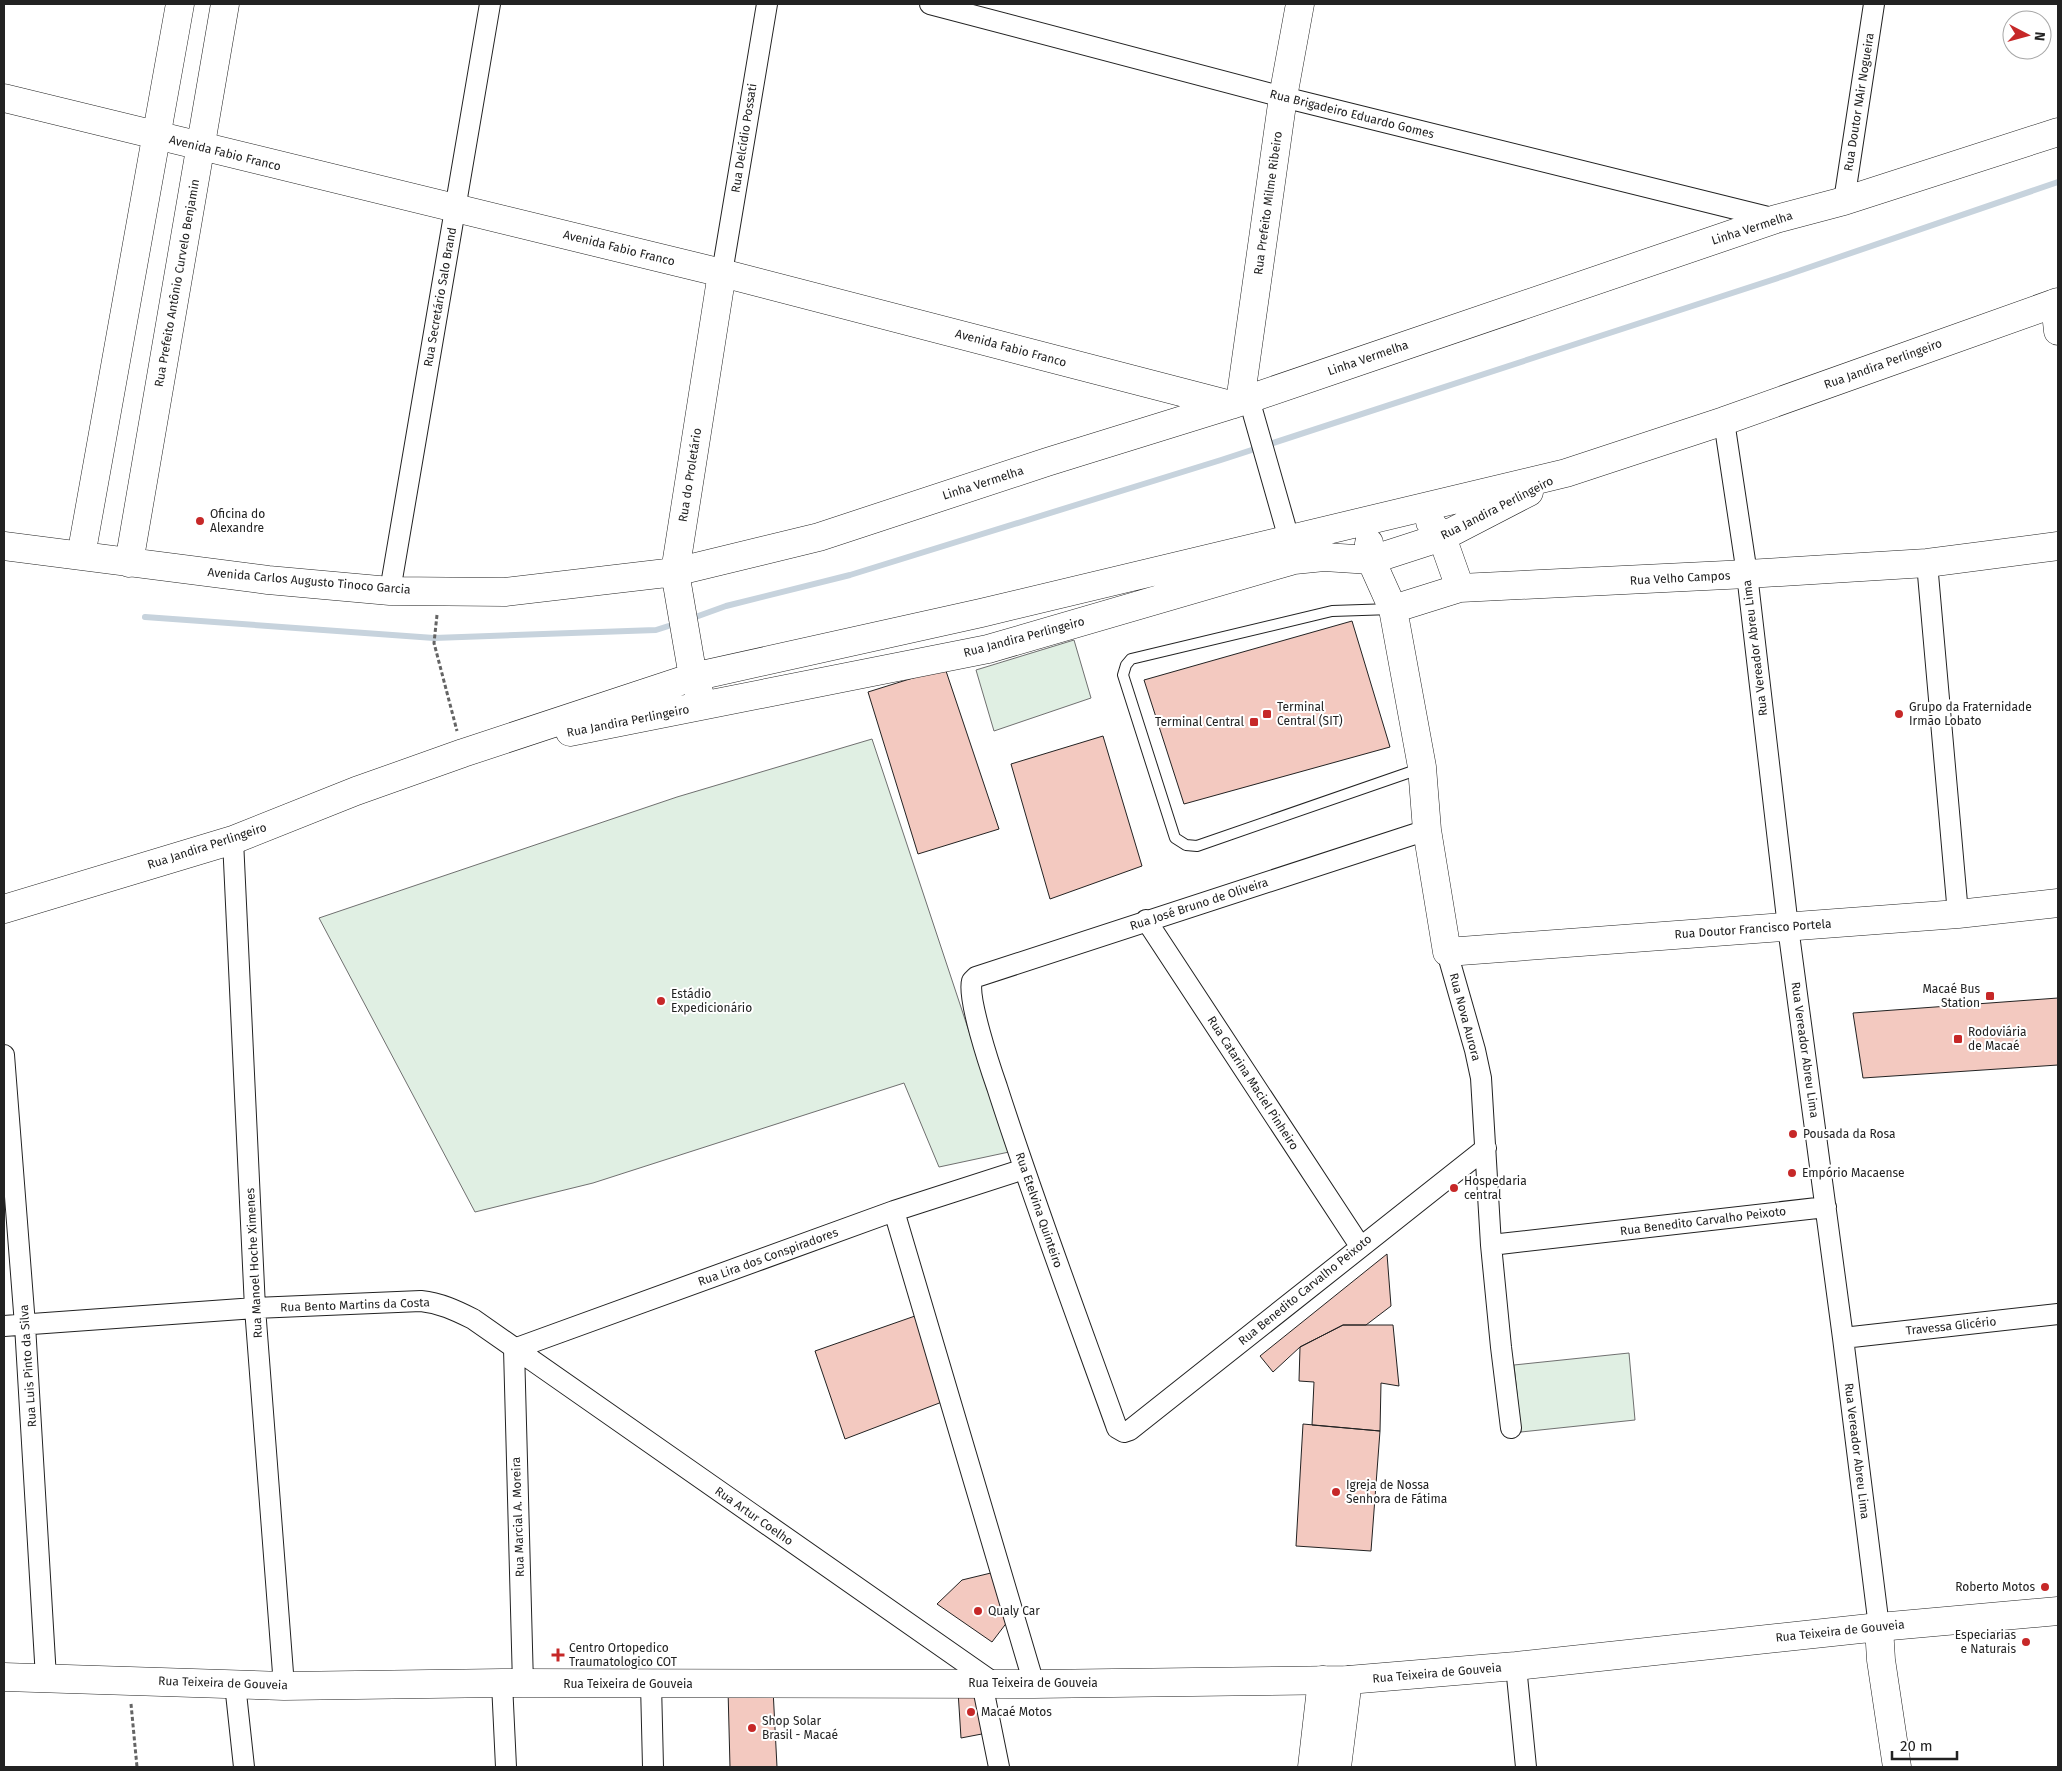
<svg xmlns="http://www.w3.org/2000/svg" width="2062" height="1771" viewBox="0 0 2062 1771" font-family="'Fira Sans',sans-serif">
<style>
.green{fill:#e0efe3;stroke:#6f6f6f}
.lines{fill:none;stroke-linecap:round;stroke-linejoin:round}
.stream{stroke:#c7d3dd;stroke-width:6}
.building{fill:#f3c9c0;stroke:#222}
.lane-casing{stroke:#222;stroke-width:12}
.street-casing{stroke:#222;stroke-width:22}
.secondary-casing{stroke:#222;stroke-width:29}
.highway-casing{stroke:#222;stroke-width:29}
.path{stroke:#646464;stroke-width:3;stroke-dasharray:4 2.5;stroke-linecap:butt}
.lane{stroke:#fff;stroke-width:10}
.street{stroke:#fff;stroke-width:20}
.secondary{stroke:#fff;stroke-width:28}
.highway{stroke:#fff;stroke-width:28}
.poi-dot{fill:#c62828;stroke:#fff;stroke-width:2}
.labels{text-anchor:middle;stroke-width:4;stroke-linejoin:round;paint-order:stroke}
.street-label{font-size:12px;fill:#222;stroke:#fff}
.poi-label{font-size:12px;fill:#222;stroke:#fff;text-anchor:start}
</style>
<rect width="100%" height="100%" fill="#fff"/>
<path class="green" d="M 1074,640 L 1091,698 L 994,731 L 976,670 Z
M 872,739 L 1009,1152 L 939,1167 L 904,1083 L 593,1183 L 475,1212 L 319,918 L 677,797 Z
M 1629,1353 L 1635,1420 L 1521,1432 L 1514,1365 Z"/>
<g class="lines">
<path class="stream" d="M 145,617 L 434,638 L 656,630 L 678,623
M 690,619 L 726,606 L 850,575 L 1221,460 L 1787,275 L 2058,182"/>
</g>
<path class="building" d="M 1352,621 L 1390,747 L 1184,804 L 1144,680 Z
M 945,668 L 999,829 L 918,854 L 868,692 Z
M 1103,736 L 1142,866 L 1050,899 L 1011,764 Z
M 2058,998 L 2058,1065 L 1863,1078 L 1853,1013 Z
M 1387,1254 L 1391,1306 L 1366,1325 L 1343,1325 L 1300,1347 L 1273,1372 L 1260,1356 Z
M 915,1316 L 942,1402 L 845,1439 L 815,1351 Z
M 1343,1325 L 1393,1325 L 1399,1386 L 1381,1383 L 1380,1431 L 1312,1425 L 1314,1382 L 1299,1381 L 1300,1347 Z
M 1303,1424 L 1380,1431 L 1371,1551 L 1296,1546 Z
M 995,1572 L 1011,1617 L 992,1642 L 937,1604 L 962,1580 Z
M 728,1689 L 773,1689 L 777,1767 L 730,1767 Z
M 980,1690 L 987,1733 L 961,1738 L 958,1691 Z"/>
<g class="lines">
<defs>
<path id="lane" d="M 1392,609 L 1332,611 L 1131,659 L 1126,665 L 1123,675 L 1175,838 L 1186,845 L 1197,846 L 1422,768"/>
<path id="street" d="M 930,4 L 1283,97 L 1776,219
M 1844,201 L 1874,4
M 722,273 L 767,4
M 1249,399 L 1289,539
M 1724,421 L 1747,574 L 1788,927 L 1843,1338 L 1879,1627
M 1927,563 L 1958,914
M 390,591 L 490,4
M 1427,830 L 976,977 L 972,981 C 967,998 990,1067 997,1087 C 1034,1202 1076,1314 1117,1428 L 1124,1432 L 1130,1430 L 1486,1148
M 233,840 L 255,1308 L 284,1686
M 1146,920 L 1360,1246
M 1447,952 L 1475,1050 L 1481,1078 L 1491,1245 L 1501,1347 L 1511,1428
M 4,1055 L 25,1325 L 46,1678
M 894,1211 L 1034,1684
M 1491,1245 L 1826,1207
M 4,1326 L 255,1308 L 421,1301 C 440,1303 455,1310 473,1319 L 994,1683
M 1843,1338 L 2058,1314
M 514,1349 L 894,1211 L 1024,1169
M 514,1349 L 523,1684
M 1516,1666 L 1526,1767
M 502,1683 L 506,1767
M 982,1683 L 999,1767
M 235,1684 L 244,1767
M 651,1684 L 653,1767"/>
<path id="secondary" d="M 4,98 L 722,273 L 1231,405
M 2055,303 L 2058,331
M 1240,402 L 1283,97 L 1300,4
M 1430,522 L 1442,537 L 1460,588
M 1369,543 L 1371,560 L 1393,609 L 1422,767 L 1427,830 L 1447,952 L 1958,914 L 2058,903
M 4,546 L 268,580 L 390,591 L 505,592 L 675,572 L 819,537 L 1047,462 L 1231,405 L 1776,219 L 1844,201 L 2058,132
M 81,556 L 180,4
M 129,563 L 225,4
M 1393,609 L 1460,588 L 1747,574 L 1927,563 L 2058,546
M 699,692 L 693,677 L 675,572 L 722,273
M 570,732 L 988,649 L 1294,560 L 1324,557 L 1371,560 L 1442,537 L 1529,492
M 4,909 L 233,840 L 356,791 L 463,753 L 693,677 L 981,613 L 1566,473 L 1724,421 L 2058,302
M 1879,1627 L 2058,1611
M 1312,1767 L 1322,1680
M 1337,1767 L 1348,1680"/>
<path id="highway" d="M 4,1677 L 284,1686 L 502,1683 L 1034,1684 L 1348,1680 L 1516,1666 L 1879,1627 L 1881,1660 L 1897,1767"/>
</defs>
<use href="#lane" class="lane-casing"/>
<use href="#street" class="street-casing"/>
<use href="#secondary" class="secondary-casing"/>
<use href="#highway" class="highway-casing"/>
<path class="path" d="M 437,615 L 434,643 L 457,731
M 131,1704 L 137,1767"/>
<use href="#lane" class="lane"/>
<use href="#street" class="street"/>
<use href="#secondary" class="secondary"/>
<use href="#highway" class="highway"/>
</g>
<g class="poi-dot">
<circle cx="200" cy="521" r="5"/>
<rect x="1262" y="709" width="10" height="10" rx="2.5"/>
<circle cx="1899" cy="714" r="5"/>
<rect x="1249" y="717" width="10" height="10" rx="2.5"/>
<rect x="1985" y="991" width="10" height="10" rx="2.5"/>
<circle cx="661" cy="1001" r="5"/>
<rect x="1953" y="1034" width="10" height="10" rx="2.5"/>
<circle cx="1793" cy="1134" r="5"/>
<circle cx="1792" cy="1173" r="5"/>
<circle cx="1454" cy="1188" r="5"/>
<circle cx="1336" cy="1492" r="5"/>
<circle cx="2045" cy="1587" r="5"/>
<circle cx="978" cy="1611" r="5"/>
<circle cx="2026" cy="1642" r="5"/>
<path d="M555.5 1647.5h5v5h5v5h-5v5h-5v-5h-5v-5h5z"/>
<circle cx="971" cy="1712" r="5"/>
<circle cx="752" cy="1728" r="5"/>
</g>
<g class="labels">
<g class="street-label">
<text transform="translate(1859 102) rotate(-81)" y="4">Rua Doutor NAir Nogueira</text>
<text transform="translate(1352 114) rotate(14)" y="4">Rua Brigadeiro Eduardo Gomes</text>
<text transform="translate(744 138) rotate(-81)" y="4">Rua Delcídio Possati</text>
<text transform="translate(225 153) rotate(14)" y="4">Avenida Fabio Franco</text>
<text transform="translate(1268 203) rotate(-82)" y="4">Rua Prefeito Milme Ribeiro</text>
<text transform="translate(1752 228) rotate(-18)" y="4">Linha Vermelha</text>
<text transform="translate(619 248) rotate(14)" y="4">Avenida Fabio Franco</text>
<text transform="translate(177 283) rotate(-80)" y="4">Rua Prefeito Antônio Curvelo Benjamin</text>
<text transform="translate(440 297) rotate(-80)" y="4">Rua Secretário Salo Brand</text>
<text transform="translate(1011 348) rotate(15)" y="4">Avenida Fabio Franco</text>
<text transform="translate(1368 358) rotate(-19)" y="4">Linha Vermelha</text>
<text transform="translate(1883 364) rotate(-20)" y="4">Rua Jandira Perlingeiro</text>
<text transform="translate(690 475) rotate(-81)" y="4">Rua do Proletário</text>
<text transform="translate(983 483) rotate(-18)" y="4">Linha Vermelha</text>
<text transform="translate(1497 508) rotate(-27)" y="4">Rua Jandira Perlingeiro</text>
<text transform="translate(1680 578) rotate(-3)" y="4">Rua Velho Campos</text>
<text transform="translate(309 581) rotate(5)" y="4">Avenida Carlos Augusto Tinoco Garcia</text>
<text transform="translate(1024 637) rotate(-15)" y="4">Rua Jandira Perlingeiro</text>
<text transform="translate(1755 648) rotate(-97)" y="4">Rua Vereador Abreu Lima</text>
<text transform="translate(628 721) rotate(-11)" y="4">Rua Jandira Perlingeiro</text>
<text transform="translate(207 846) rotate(-18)" y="4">Rua Jandira Perlingeiro</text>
<text transform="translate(1199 904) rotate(-18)" y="4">Rua José Bruno de Oliveira</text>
<text transform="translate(1753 929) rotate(-4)" y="4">Rua Doutor Francisco Portela</text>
<text transform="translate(1465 1017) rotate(75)" y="4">Rua Nova Aurora</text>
<text transform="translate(1805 1050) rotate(82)" y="4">Rua Vereador Abreu Lima</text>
<text transform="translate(1253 1083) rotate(57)" y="4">Rua Catarina Maciel Pinheiro</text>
<text transform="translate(1039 1210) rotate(71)" y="4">Rua Etelvina Quinteiro</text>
<text transform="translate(1703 1221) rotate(-7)" y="4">Rua Benedito Carvalho Peixoto</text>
<text transform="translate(768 1257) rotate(-20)" y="4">Rua Lira dos Conspiradores</text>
<text transform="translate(254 1263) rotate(-93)" y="4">Rua Manoel Hoche Ximenes</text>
<text transform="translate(1305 1290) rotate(-39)" y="4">Rua Benedito Carvalho Peixoto</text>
<text transform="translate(355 1305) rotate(-2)" y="4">Rua Bento Martins da Costa</text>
<text transform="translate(1951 1326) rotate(-6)" y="4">Travessa Glicério</text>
<text transform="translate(28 1366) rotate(-94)" y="4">Rua Luis Pinto da Silva</text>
<text transform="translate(1857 1451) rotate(83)" y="4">Rua Vereador Abreu Lima</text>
<text transform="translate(754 1516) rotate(35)" y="4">Rua Artur Coelho</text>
<text transform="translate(518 1517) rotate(-92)" y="4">Rua Marcial A. Moreira</text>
<text transform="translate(1840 1631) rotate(-6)" y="4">Rua Teixeira de Gouveia</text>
<text transform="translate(1437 1673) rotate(-5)" y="4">Rua Teixeira de Gouveia</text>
<text transform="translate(223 1683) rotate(2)" y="4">Rua Teixeira de Gouveia</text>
<text x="1033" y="1687">Rua Teixeira de Gouveia</text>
<text x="628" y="1688">Rua Teixeira de Gouveia</text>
</g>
<g class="poi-label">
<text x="210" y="518">Oficina do<tspan x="210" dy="14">Alexandre</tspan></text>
<text x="1277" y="711">Terminal<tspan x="1277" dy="14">Central (SIT)</tspan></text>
<text x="1909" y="711">Grupo da Fraternidade<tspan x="1909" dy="14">Irmão Lobato</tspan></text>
<text x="1244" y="726" text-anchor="end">Terminal Central</text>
<text x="1980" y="993" text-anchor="end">Macaé Bus<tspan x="1980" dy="14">Station</tspan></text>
<text x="671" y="998">Estádio<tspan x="671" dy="14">Expedicionário</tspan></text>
<text x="1968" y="1036">Rodoviária<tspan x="1968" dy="14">de Macaé</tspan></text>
<text x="1803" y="1138">Pousada da Rosa</text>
<text x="1802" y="1177">Empório Macaense</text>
<text x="1464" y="1185">Hospedaria<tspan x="1464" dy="14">central</tspan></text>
<text x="1346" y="1489">Igreja de Nossa<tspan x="1346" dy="14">Senhora de Fátima</tspan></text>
<text x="2035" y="1591" text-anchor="end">Roberto Motos</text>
<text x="988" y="1615">Qualy Car</text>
<text x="2016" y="1639" text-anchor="end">Especiarias<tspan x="2016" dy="14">e Naturais</tspan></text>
<text x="569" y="1652">Centro Ortopedico<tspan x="569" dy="14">Traumatologico COT</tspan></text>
<text x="981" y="1716">Macaé Motos</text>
<text x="762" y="1725">Shop Solar<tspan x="762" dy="14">Brasil - Macaé</tspan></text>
</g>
</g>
<rect width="2062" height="1771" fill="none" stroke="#222222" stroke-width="10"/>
<g transform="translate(2027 35) rotate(96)"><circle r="24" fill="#ffffff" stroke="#a7a7a7"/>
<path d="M0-4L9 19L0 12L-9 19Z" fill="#c62828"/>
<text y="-8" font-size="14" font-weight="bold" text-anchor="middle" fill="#222222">N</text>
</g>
<path d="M1892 1751v8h65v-8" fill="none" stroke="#222222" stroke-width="2.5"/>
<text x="1900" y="1751" font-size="15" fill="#222222" stroke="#ffffff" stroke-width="4" paint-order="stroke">20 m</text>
</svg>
